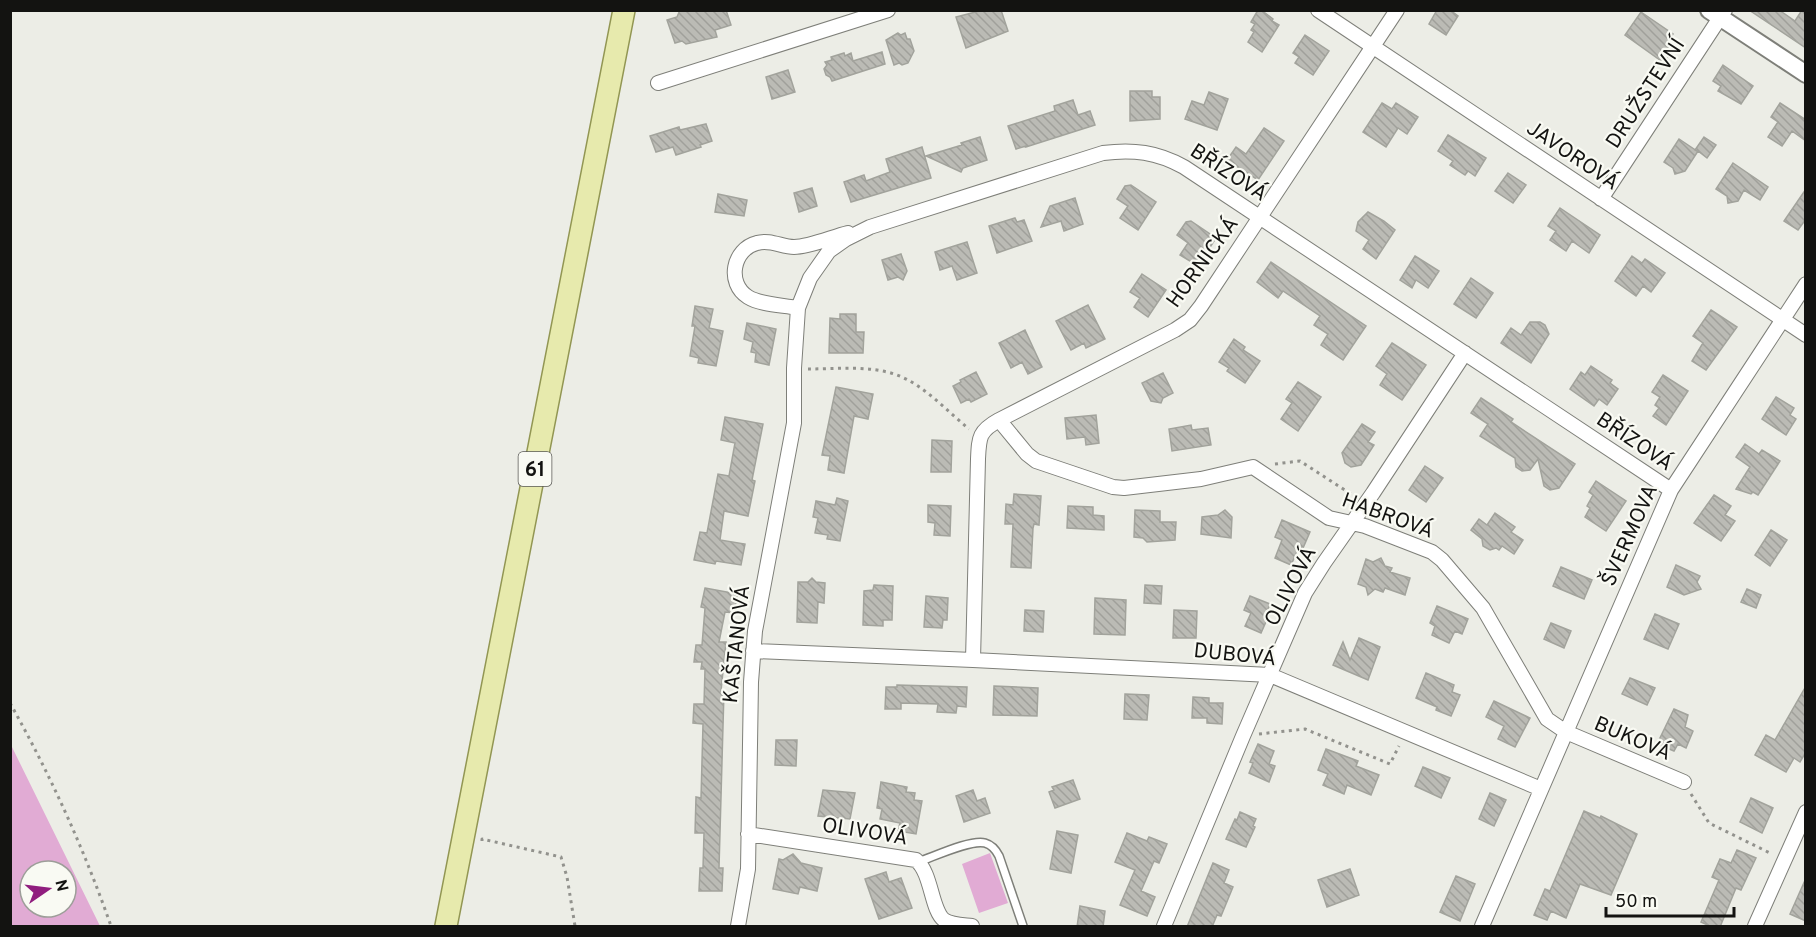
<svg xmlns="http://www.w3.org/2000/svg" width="1816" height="937" viewBox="0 0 1816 937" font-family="Overpass,sans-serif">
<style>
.green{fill:#e1abd4;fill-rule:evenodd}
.building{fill:url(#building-back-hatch);stroke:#a2a39c;stroke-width:1.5}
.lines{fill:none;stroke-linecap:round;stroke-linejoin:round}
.service-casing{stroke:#7e7f79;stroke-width:10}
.minor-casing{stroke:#7e7f79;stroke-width:16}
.tertiary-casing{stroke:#7e7f79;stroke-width:20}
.primary-casing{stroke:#929653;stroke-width:24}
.path{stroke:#92928d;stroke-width:3;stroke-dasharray:3 4.5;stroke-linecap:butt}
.service{stroke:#fff;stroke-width:7}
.minor{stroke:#fff;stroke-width:14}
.tertiary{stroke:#fff;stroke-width:16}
.primary{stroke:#e7eaad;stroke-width:21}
.labels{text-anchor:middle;stroke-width:4.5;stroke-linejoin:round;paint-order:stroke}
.shield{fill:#f9faf3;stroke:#585855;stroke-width:1.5}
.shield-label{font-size:20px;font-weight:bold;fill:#131311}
.street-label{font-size:21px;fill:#131311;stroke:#f9faf3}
</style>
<defs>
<pattern id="building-back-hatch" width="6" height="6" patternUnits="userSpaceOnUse" patternTransform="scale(1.5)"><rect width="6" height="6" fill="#bbbbb5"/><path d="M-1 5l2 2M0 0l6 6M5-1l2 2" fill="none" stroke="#a0a09b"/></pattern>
</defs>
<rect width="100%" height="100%" fill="#ecede6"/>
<path class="green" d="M 11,745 L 100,926 L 11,926 ZM 30,871 L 66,871 L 66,907 L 30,907 Z
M 990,853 L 1008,903 L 979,913 L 962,864 Z"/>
<path class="building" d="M 680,10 L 726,10 L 731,25 L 715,30 L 717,37 L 686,44 L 682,41 L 675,43 L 667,20 L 677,17 Z
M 983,10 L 1001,10 L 1008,31 L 966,48 L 956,17 Z
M 1258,10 L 1261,10 L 1273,19 L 1272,21 L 1279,25 L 1262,52 L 1248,42 L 1254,32 L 1251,30 L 1255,24 L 1251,22 Z
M 1437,10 L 1450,10 L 1458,16 L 1446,35 L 1429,24 Z
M 1749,10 L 1779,10 L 1795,21 L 1802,10 L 1806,10 L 1806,48 Z
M 1641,12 L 1673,34 L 1666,45 L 1673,50 L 1664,63 L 1625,35 Z
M 898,33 L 901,35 L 905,33 L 907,39 L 910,39 L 914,51 L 908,63 L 902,65 L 899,63 L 894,65 L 886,40 Z
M 1305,35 L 1329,51 L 1313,75 L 1295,63 L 1299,57 L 1293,53 Z
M 882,52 L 885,64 L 832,81 L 830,77 L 826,75 L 824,69 L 827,65 L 825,62 L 832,60 L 831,57 L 844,53 L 845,56 L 851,53 L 853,61 Z
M 1723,65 L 1753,86 L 1741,104 L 1718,91 L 1721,86 L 1713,81 Z
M 788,70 L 795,92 L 772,99 L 766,77 Z
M 1130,91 L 1152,91 L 1152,97 L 1160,97 L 1160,119 L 1130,121 Z
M 1209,92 L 1228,99 L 1217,130 L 1185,119 L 1192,101 L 1204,105 Z
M 1073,100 L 1078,115 L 1090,111 L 1095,125 L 1026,147 L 1026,146 L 1016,149 L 1008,126 L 1055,111 L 1054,106 Z
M 1382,103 L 1392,109 L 1396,103 L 1418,117 L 1407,134 L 1398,128 L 1386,147 L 1363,132 Z
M 1780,103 L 1806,120 L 1806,141 L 1792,131 L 1782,146 L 1768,137 L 1778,122 L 1771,117 Z
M 706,124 L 712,141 L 700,145 L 701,147 L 676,155 L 673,147 L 656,152 L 650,136 L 679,127 L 680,130 Z
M 1264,128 L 1284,141 L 1258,180 L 1227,160 L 1236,147 L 1246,154 Z
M 1448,135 L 1486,158 L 1475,176 L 1468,171 L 1465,175 L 1450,165 L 1453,161 L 1438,151 Z
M 980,137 L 987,160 L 963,168 L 961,172 L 926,156 L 962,145 L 961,143 Z
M 1704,137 L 1716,145 L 1707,158 L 1698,151 L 1685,171 L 1675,174 L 1673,168 L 1664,162 L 1679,139 L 1697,151 L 1695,150 Z
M 922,147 L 931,178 L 851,202 L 844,182 L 864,175 L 866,181 L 890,172 L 886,159 Z
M 1733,163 L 1768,187 L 1760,200 L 1744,190 L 1738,201 L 1728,203 L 1727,196 L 1716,189 Z
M 1508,173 L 1526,185 L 1513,203 L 1495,191 Z
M 1131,185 L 1156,202 L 1138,230 L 1120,218 L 1128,206 L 1117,199 L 1125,186 Z
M 812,188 L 817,206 L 799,212 L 794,193 Z
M 1806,189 L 1806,219 L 1798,230 L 1784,221 Z
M 718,194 L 747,200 L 744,216 L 715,212 Z
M 1075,198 L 1083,224 L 1064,231 L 1061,221 L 1041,227 L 1050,206 Z
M 1560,208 L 1600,235 L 1589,253 L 1572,241 L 1566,251 L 1550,240 L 1556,231 L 1548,226 Z
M 1368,212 L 1384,221 L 1395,230 L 1376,259 L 1363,249 L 1369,240 L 1356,231 L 1358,222 Z
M 1015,218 L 1017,222 L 1024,220 L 1032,241 L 997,253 L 989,226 Z
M 1191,221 L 1216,238 L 1198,266 L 1180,255 L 1188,243 L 1177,235 L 1186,222 Z
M 967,242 L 977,273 L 957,280 L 952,266 L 940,270 L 935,252 Z
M 901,254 L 907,271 L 903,280 L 898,277 L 888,280 L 882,260 Z
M 1415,256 L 1439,271 L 1428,288 L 1416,280 L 1412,288 L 1400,280 Z
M 1632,256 L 1642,263 L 1645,259 L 1665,273 L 1651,292 L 1643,286 L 1636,296 L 1615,281 Z
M 1271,262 L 1366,326 L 1343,360 L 1321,345 L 1328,334 L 1314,325 L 1320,316 L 1283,291 L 1278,298 L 1257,282 Z
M 1142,274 L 1166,290 L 1148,317 L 1134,307 L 1140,298 L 1130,292 Z
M 1471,278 L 1493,293 L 1476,318 L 1454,304 Z
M 1088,305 L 1105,339 L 1086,348 L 1084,343 L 1071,350 L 1056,321 Z
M 695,306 L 713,309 L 709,328 L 723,331 L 716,366 L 698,363 L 699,358 L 690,356 L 695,326 L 692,326 Z
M 1711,310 L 1737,327 L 1706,370 L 1692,361 L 1703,343 L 1693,336 Z
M 840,314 L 856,314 L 856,332 L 864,332 L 863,353 L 829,353 L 830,318 L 840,319 Z
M 1530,322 L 1540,322 L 1545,325 L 1549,334 L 1531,363 L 1501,343 L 1511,328 L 1521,335 Z
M 747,323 L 776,329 L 769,365 L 755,362 L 756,353 L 751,352 L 753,342 L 744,339 Z
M 1025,330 L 1042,367 L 1028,374 L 1022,362 L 1011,368 L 999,343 Z
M 1234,339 L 1245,347 L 1243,350 L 1260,361 L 1245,383 L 1227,371 L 1229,368 L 1219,362 Z
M 1392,343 L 1426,365 L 1402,400 L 1380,385 L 1387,374 L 1376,366 Z
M 1591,366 L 1612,380 L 1610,383 L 1618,389 L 1607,405 L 1599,399 L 1594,406 L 1570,389 L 1581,372 L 1585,375 Z
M 976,372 L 987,394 L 971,402 L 969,399 L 961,403 L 953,386 L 961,382 L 960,380 Z
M 1163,373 L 1173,393 L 1163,398 L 1161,403 L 1151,401 L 1142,383 Z
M 1663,375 L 1688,391 L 1666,425 L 1653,416 L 1659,408 L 1655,405 L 1660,397 L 1652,392 Z
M 1298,382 L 1321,397 L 1298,431 L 1281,419 L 1292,403 L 1286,399 Z
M 836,387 L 873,394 L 868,419 L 854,416 L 844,473 L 828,470 L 830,456 L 822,455 Z
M 1776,397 L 1794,408 L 1790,415 L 1796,419 L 1786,435 L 1762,419 Z
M 1481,398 L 1513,419 L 1511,422 L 1575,464 L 1559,488 L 1550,490 L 1544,486 L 1538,459 L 1530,470 L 1522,471 L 1516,467 L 1515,458 L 1480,436 L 1488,424 L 1471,413 Z
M 1096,415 L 1099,443 L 1086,445 L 1085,437 L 1067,439 L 1065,418 Z
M 725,417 L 763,424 L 752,480 L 755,481 L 748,516 L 724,511 L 720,540 L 745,544 L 741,565 L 716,561 L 715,564 L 694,560 L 700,532 L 707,533 L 718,474 L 729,476 L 735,443 L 721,440 Z
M 1362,424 L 1375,432 L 1368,442 L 1374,445 L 1361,465 L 1351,467 L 1345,463 L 1342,453 Z
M 1191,425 L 1192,430 L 1208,428 L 1211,445 L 1172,451 L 1169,429 Z
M 932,440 L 952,441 L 951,472 L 931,472 Z
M 1745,444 L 1759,454 L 1762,450 L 1780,461 L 1758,495 L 1753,492 L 1751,494 L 1736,489 L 1750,467 L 1736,457 Z
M 1425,466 L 1443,478 L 1426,502 L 1409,490 Z
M 1596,481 L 1626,501 L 1606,531 L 1585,517 L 1590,508 L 1587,506 L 1593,495 L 1589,492 Z
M 1014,494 L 1041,496 L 1039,525 L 1034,524 L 1033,528 L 1031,568 L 1011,567 L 1013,524 L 1005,524 L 1006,504 L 1013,505 Z
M 1714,495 L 1731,506 L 1725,515 L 1735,521 L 1721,541 L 1694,523 Z
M 837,498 L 848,501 L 840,541 L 827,539 L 828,535 L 815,533 L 818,518 L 813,517 L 816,501 L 835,505 Z
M 928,505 L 951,506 L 950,536 L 934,535 L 935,523 L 928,522 Z
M 1068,506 L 1093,507 L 1093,515 L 1104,516 L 1104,530 L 1067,528 Z
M 1135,510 L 1160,511 L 1160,522 L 1176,522 L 1175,540 L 1147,542 L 1143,538 L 1134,537 Z
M 1225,510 L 1232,517 L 1231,538 L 1201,534 L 1202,517 L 1218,515 Z
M 1495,513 L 1515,527 L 1511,532 L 1523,540 L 1514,554 L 1502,546 L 1499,550 L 1496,548 L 1490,550 L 1483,546 L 1482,539 L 1471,530 L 1479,519 L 1487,525 Z
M 1282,520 L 1310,532 L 1303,548 L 1299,547 L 1291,565 L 1275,558 L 1282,540 L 1275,537 Z
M 1771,530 L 1787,540 L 1770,566 L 1755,555 Z
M 1381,558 L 1385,566 L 1392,568 L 1390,572 L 1410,578 L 1405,595 L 1385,588 L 1383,592 L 1375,589 L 1368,595 L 1366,587 L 1358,584 L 1366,559 L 1373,562 Z
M 1676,565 L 1700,576 L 1697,582 L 1701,589 L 1684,595 L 1667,587 Z
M 1561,567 L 1592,580 L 1584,599 L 1553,586 Z
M 812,578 L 816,582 L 825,583 L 824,603 L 818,602 L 817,623 L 797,622 L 798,582 L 808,582 Z
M 874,585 L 893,586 L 892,620 L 883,620 L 883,626 L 863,625 L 864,591 L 873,590 Z
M 1145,585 L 1162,586 L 1161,604 L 1144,603 Z
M 705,588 L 738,594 L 734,613 L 725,612 L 719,642 L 726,642 L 721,691 L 724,691 L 719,868 L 723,868 L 722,891 L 699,891 L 700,868 L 703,868 L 704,833 L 695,833 L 696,797 L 701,798 L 703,724 L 693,723 L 694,704 L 704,704 L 705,669 L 701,669 L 702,662 L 694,662 L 696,645 L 702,645 L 705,608 L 701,607 Z
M 1747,589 L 1761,595 L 1756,608 L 1741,602 Z
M 926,596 L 948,598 L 947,620 L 943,620 L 942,628 L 924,627 Z
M 1250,596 L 1270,604 L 1266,614 L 1269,615 L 1261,633 L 1245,626 L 1251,613 L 1244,610 Z
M 1095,598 L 1126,600 L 1125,635 L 1094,634 Z
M 1437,606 L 1468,619 L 1462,634 L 1455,631 L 1449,643 L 1432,635 L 1435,626 L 1430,623 Z
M 1025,610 L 1044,611 L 1043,632 L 1024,631 Z
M 1174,610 L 1197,611 L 1196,638 L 1173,638 Z
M 1655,614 L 1679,624 L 1668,649 L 1644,639 Z
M 1551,623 L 1571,631 L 1564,648 L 1544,639 Z
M 1359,638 L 1380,647 L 1368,680 L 1333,665 L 1343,642 L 1350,660 Z
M 1426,673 L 1454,685 L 1452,692 L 1460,695 L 1451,716 L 1436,710 L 1437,707 L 1416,698 Z
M 1630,678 L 1655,688 L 1647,705 L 1622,694 Z
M 897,685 L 967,687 L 966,707 L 957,706 L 956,713 L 937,712 L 938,704 L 901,703 L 901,709 L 885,709 L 886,687 L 897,687 Z
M 994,686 L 1038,688 L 1037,716 L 993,715 Z
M 1806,686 L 1806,752 L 1800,762 L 1794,758 L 1786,772 L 1755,755 L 1766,735 L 1775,740 Z
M 1125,694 L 1149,695 L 1147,720 L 1124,719 Z
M 1193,697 L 1209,698 L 1209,703 L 1223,703 L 1222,724 L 1207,723 L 1207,718 L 1192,718 Z
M 1494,701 L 1530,718 L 1515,747 L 1498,739 L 1504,726 L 1486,717 Z
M 1674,709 L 1688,715 L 1685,727 L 1693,731 L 1686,748 L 1678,744 L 1674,751 L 1657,744 Z
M 776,740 L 797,740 L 796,766 L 775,765 Z
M 1258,744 L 1274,751 L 1269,764 L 1275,766 L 1269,782 L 1249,773 L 1253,763 L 1250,762 Z
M 1326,749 L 1358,761 L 1356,766 L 1379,775 L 1371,795 L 1347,785 L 1344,794 L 1323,785 L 1328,774 L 1318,770 Z
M 1423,767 L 1450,778 L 1441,798 L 1415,786 Z
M 1073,780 L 1080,799 L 1055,808 L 1049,792 L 1054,790 L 1052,787 Z
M 881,782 L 907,787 L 906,792 L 915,793 L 914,800 L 922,801 L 916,834 L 898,831 L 900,823 L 880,819 L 882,809 L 877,808 Z
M 823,790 L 855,793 L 850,819 L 818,816 Z
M 973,790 L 977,801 L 985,798 L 990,813 L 964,822 L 956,796 Z
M 1490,793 L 1506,800 L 1494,826 L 1479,819 Z
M 1751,798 L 1773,808 L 1762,833 L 1740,822 Z
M 1584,811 L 1600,818 L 1601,816 L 1637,834 L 1611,895 L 1580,884 L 1566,918 L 1551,911 L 1547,920 L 1534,915 L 1545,889 L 1550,891 Z
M 1240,812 L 1256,819 L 1253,826 L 1255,827 L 1246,847 L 1226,839 L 1235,819 L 1237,820 Z
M 1057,831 L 1078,835 L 1071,873 L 1050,869 Z
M 1127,833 L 1147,841 L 1149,837 L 1167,844 L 1159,863 L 1154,861 L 1141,891 L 1155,897 L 1147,916 L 1120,905 L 1135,870 L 1115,862 Z
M 1737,850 L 1756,858 L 1741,890 L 1736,888 L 1720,927 L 1712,927 L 1701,922 L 1719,880 L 1712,877 L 1720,859 L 1731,863 Z
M 793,854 L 801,863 L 822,868 L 817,891 L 800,887 L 798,894 L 773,889 L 779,859 L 783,860 Z
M 1213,863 L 1229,870 L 1224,883 L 1233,887 L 1221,916 L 1217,915 L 1212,927 L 1187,927 Z
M 1350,869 L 1359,895 L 1327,907 L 1318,880 Z
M 886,872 L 889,882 L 901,878 L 912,908 L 879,919 L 865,879 Z
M 1456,876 L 1475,884 L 1460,921 L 1440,912 Z
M 1806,878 L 1806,921 L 1790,914 Z
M 1080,906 L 1105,911 L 1103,927 L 1077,927 Z"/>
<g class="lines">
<defs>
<path id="service" d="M 918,862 C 933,857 971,839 985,843 C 992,845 996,850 999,856 L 1023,926"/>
<path id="minor" d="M 1318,10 L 1806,335
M 658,83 L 888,10
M 1601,199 L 1725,10
M 798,308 C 783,305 761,305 748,297 C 726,283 733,249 757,243 C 770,239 782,247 794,247 C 809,247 832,237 848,233
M 999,420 L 1027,454 L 1036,461 L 1113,487 L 1124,488 L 1201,479 L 1253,467 L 1329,518 L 1365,526 L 1432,552 L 1442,560 L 1483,608 L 1547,719 L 1566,732 L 1684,782
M 753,651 L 973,660 L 1270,675 L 1541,789
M 973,660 L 978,459 C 979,437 979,431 999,420 L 1175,330 L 1190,320 L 1201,306 L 1397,10
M 748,834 L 916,860 C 932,873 931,910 944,920 C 951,925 964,925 972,926
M 738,926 L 748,869 L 751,682 L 755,631 L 794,423 L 794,368 L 798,308 L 810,278 L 829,251 L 846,239 L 870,227 L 1103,153 C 1133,149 1157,152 1184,167 L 1671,490
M 1164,926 L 1243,736 L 1305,593 L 1324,563 L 1373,493 L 1465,353
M 1482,926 L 1671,490 L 1806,284
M 1755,926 L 1806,812"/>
<path id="tertiary" d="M 1709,10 L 1806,74"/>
<path id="primary" d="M 446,926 L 624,10"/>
</defs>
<use href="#service" class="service-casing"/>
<use href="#minor" class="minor-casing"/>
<use href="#tertiary" class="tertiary-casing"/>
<use href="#primary" class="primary-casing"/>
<path class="path" d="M 808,369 C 837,369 870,365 897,375 C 924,385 947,411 969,429
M 1275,464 L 1300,461 L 1354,496
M 10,703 C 50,774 84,849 111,926
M 1259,734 L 1305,729 L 1390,764 L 1399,746
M 1691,794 L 1709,823 L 1772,854
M 482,841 L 482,839 L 561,857 L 567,877 L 575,926"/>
<use href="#service" class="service"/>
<use href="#minor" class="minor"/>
<use href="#tertiary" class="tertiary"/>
<use href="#primary" class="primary"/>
</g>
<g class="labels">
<rect class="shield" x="518.5" y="452" width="33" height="34" rx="4.5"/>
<g class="shield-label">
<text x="535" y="476">61</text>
</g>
<g class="street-label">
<text transform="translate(1645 93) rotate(-57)" y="7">DRUŽSTEVNÍ</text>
<text transform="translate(1573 155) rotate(34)" y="7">JAVOROVÁ</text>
<text transform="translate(1229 172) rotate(33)" y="7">BŘÍZOVÁ</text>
<text transform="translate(1202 262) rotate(-54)" y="7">HORNICKÁ</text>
<text transform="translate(1635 441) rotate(34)" y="7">BŘÍZOVÁ</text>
<text transform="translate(1388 515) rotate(20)" y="7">HABROVÁ</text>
<text transform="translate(1629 535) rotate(-66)" y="7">ŠVERMOVA</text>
<text transform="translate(1290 586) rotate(-62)" y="7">OLIVOVÁ</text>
<text transform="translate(736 644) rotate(-84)" y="7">KAŠTANOVÁ</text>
<text transform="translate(1235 654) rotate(6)" y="7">DUBOVÁ</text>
<text transform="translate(1633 738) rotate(23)" y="7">BUKOVÁ</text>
<text transform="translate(865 831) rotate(9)" y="7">OLIVOVÁ</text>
</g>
</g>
<rect width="1816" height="937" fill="none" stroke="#131311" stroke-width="24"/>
<g transform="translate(48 889) rotate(76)"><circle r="28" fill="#f9faf3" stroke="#9d9e99" stroke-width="1.5"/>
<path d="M0-4.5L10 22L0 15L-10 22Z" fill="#901d7e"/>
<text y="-9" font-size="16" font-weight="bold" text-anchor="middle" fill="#131311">N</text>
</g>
<path d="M1606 907v9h128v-9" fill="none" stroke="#131311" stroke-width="3"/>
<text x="1615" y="907" font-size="18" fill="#131311" stroke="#f9faf3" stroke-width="4.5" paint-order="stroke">50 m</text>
</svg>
